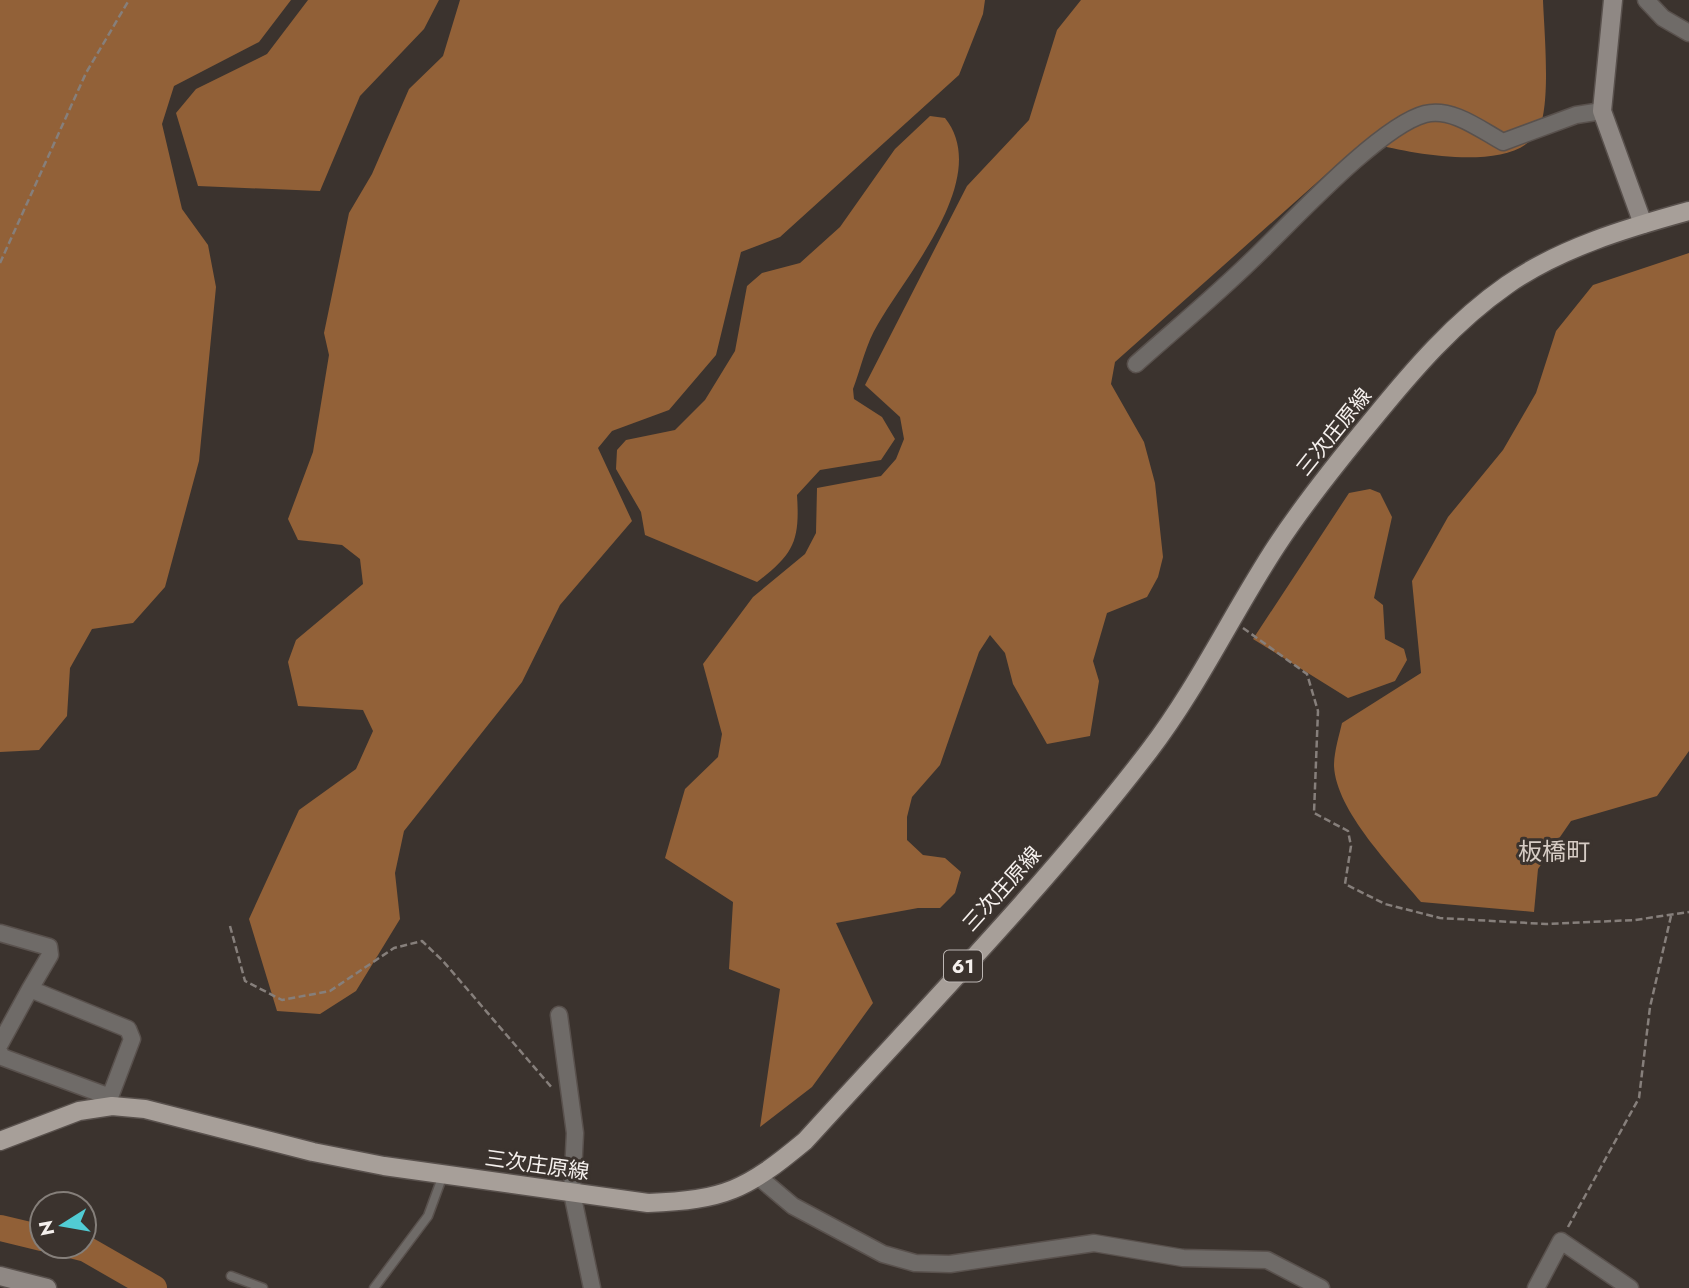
<svg xmlns="http://www.w3.org/2000/svg" width="1689" height="1288" viewBox="0 0 1689 1288" font-family="Jost,'Noto Sans JP',sans-serif">
<style>
.forest{fill:#926138}
.water{fill:#916037}
.lines{fill:none;stroke-linecap:round;stroke-linejoin:round}
.river{stroke:#916037;stroke-width:26}
.lane-casing{stroke:#59514d;stroke-width:11}
.street-casing{stroke:#59514d;stroke-width:19}
.secondary-casing{stroke:#59514d;stroke-width:21}
.primary-casing{stroke:#59514d;stroke-width:21}
.path{stroke:#867f7b;stroke-width:2.5;stroke-dasharray:7 3.5;stroke-linecap:butt}
.lane{stroke:#6f6b68;stroke-width:8}
.street{stroke:#6f6b68;stroke-width:16}
.secondary{stroke:#8f8884;stroke-width:18}
.primary{stroke:#a79f99;stroke-width:18}
.labels{text-anchor:middle;stroke-width:6;stroke-linejoin:round;paint-order:stroke}
.shield{fill:#3b332e;stroke:#bdb7b4;stroke-width:2}
.shield-label{font-size:19px;font-weight:bold;fill:#f5f0ed}
.street-label{font-size:21px;fill:#f5f0ed;stroke:#3b332e}
.quarter-label{font-size:24px;fill:#d6ccc5;stroke:#3b332e}
</style>
<rect width="100%" height="100%" fill="#3b332e"/>
<path class="forest" d="M 0,0 L 291,0 L 259,42 L 174,86 L 162,124 L 182,209 L 208,245 L 216,287 L 199,461 L 165,587 L 133,623 L 92,629 L 70,668 L 67,716 L 39,750 L 0,752 Z
M 460,0 L 985,0 L 983,14 L 959,75 L 780,237 L 741,252 L 716,355 L 669,410 L 612,431 L 598,448 L 632,521 L 560,605 L 522,682 L 404,831 L 395,873 L 400,919 L 356,991 L 320,1014 L 277,1011 L 249,919 L 299,810 L 356,769 L 373,731 L 363,710 L 298,706 L 288,662 L 296,640 L 363,584 L 360,559 L 342,545 L 298,540 L 288,519 L 313,452 L 329,355 L 324,333 L 349,213 L 372,174 L 409,89 L 443,56 Z
M 1081,0 L 1543,0 C 1544,30 1552,110 1537,133 C 1511,173 1414,154 1374,144 L 1341,161 L 1115,362 L 1111,384 L 1144,442 L 1155,483 L 1163,557 L 1158,577 L 1147,597 L 1107,613 L 1093,661 L 1099,681 L 1090,736 L 1047,744 L 1013,684 L 1005,653 L 990,635 L 979,652 L 940,765 L 912,797 L 907,817 L 907,840 L 923,855 L 945,858 L 961,872 L 955,893 L 940,908 L 918,908 L 836,923 L 873,1003 L 812,1087 L 760,1127 L 780,989 L 729,969 L 733,902 L 665,858 L 685,789 L 718,757 L 722,734 L 703,664 L 753,597 L 805,554 L 816,533 L 817,488 L 881,476 L 896,459 L 904,439 L 900,417 L 865,385 L 967,186 L 1029,120 L 1057,30 Z
M 1689,253 L 1689,751 L 1657,796 L 1571,821 L 1538,869 L 1534,912 L 1421,902 C 1393,868 1336,811 1334,766 C 1334,752 1339,736 1342,723 L 1421,673 L 1412,581 L 1448,517 L 1503,450 L 1536,393 L 1556,331 L 1593,285 Z"/>
<path class="water" d="M 308,0 L 439,0 L 424,29 L 360,96 L 320,191 L 198,186 L 176,113 L 196,89 L 267,54 Z
M 930,116 L 945,118 C 992,177 908,272 878,324 C 866,343 861,368 853,389 L 854,399 L 882,417 L 895,439 L 881,460 L 820,470 L 797,495 C 800,541 794,554 757,582 L 645,535 L 641,512 L 616,469 L 617,450 L 626,440 L 675,430 L 705,400 L 735,351 L 747,286 L 762,273 L 800,263 L 840,227 L 895,149 Z
M 1370,489 L 1380,493 L 1392,517 L 1374,598 L 1383,605 L 1385,639 L 1404,649 L 1407,660 L 1395,681 L 1348,698 L 1253,639 L 1349,493 Z"/>
<g class="lines">
<path class="river" d="M 0,1228 L 42,1238
M 74,1246 L 86,1249 L 154,1288"/>
<defs>
<path id="lane" d="M 231,1276 L 263,1288
M 374,1288 L 428,1216 L 443,1175"/>
<path id="street" d="M 1646,0 L 1663,18 L 1689,33
M 1136,364 C 1174,330 1214,297 1251,261 C 1289,225 1379,126 1425,114 C 1452,107 1481,130 1503,142 L 1576,115 L 1602,111
M 0,933 L 49,947 L 50,955 L 30,989 L 128,1029 L 132,1039 L 110,1097 L 112,1106
M 559,1015 L 575,1133 L 572,1193 L 592,1288
M 0,1044 L 30,989
M 0,1053 L 2,1057 L 110,1097
M 760,1178 L 793,1206 L 883,1254 L 915,1263 L 950,1264 L 1094,1243 L 1183,1258 L 1267,1260 L 1321,1288
M 1536,1288 L 1561,1241 L 1630,1288"/>
<path id="secondary" d="M 1613,0 L 1602,111 L 1643,224
M 0,1276 L 47,1288"/>
<path id="primary" d="M 0,1141 L 79,1111 L 112,1106 L 145,1109 L 313,1152 L 384,1166 L 648,1203 C 725,1200 746,1190 805,1141 C 921,1013 1044,888 1149,751 C 1198,687 1233,612 1277,545 C 1306,501 1339,460 1373,419 C 1413,370 1454,322 1507,285 C 1560,248 1627,228 1689,211"/>
</defs>
<use href="#lane" class="lane-casing"/>
<use href="#street" class="street-casing"/>
<use href="#secondary" class="secondary-casing"/>
<use href="#primary" class="primary-casing"/>
<path class="path" d="M 0,263 L 86,73 L 129,0
M 1243,628 L 1307,674 L 1318,711 L 1314,813 L 1348,831 L 1351,846 L 1345,884 L 1385,904 L 1440,918 L 1546,924 L 1635,920 L 1689,912
M 230,926 L 245,981 L 282,1000 L 330,991 L 394,948 L 422,941 L 443,961 L 553,1089
M 1568,1227 L 1639,1098 L 1650,1007 L 1671,916"/>
<use href="#lane" class="lane"/>
<use href="#street" class="street"/>
<use href="#secondary" class="secondary"/>
<use href="#primary" class="primary"/>
</g>
<g class="labels">
<rect class="shield" x="944" y="950.5" width="38" height="31" rx="5"/>
<g class="shield-label">
<text x="963" y="973">61</text>
</g>
<g class="street-label">
<text transform="translate(1334 432) rotate(-51)" y="7">三次庄原線</text>
<text transform="translate(1002 889) rotate(-48)" y="7">三次庄原線</text>
<text transform="translate(537 1165) rotate(8)" y="7">三次庄原線</text>
</g>
<g class="quarter-label">
<text x="1554" y="860">板橋町</text>
</g>
</g>
<g transform="translate(63 1225) rotate(259)"><circle r="33" fill="#3b332e" stroke="#857f7a" stroke-width="2"/>
<path d="M0-5L12 26L0 18L-12 26Z" fill="#51ccd4"/>
<text y="-10" font-size="19" font-weight="bold" text-anchor="middle" fill="#f5f0ed">N</text>
</g>
</svg>
